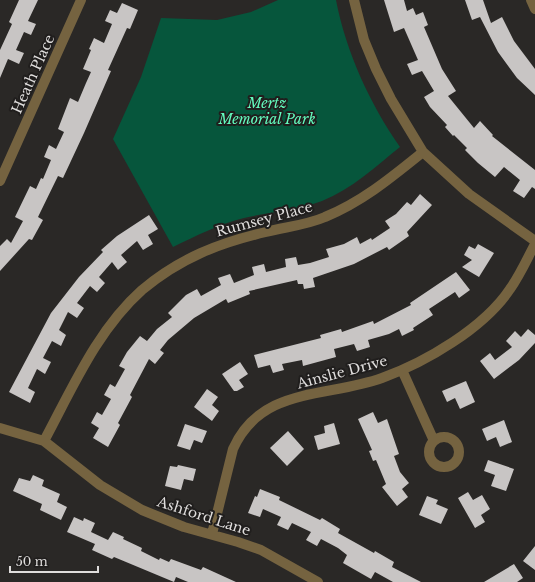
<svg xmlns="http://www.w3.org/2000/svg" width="535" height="582" viewBox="0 0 535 582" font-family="'Libre Baskerville',serif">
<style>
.green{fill:#06563c}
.building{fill:#c8c5c4}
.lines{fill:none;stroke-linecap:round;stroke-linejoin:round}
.street{stroke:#756340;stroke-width:10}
.labels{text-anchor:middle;stroke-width:4;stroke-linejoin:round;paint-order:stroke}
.street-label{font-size:14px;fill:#dfdddc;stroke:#201e1d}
.park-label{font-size:14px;font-style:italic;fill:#63fbbe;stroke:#201e1d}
</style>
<rect width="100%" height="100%" fill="#2a2826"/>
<path class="green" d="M 278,0 L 336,0 C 346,52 370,104 400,147 C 375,167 352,189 322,201 C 297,210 270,212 244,218 C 219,224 196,236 173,247 L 113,139 L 141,77 L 161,18 L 217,20 L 251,12 Z"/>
<path class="building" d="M 19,0 L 38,0 L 28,21 L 36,24 L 31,35 L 24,32 L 16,50 L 24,53 L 19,64 L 8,59 L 0,78 L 0,50 L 12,24 L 9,22 Z
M 384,0 L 404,0 L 407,11 L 413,8 L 416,15 L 423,12 L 428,25 L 424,27 L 442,69 L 456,91 L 448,96 L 474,128 L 480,121 L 493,135 L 492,136 L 535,170 L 535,189 L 532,187 L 524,198 L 513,191 L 520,180 L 504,167 L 495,177 L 478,163 L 465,150 L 467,148 L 454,135 L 453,136 L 445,127 L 447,125 L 430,107 L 424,97 L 434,91 L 422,71 L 412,75 L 407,64 L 418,60 L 404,28 L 394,32 Z
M 465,0 L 483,0 L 491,23 L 502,17 L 514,41 L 535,69 L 535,95 L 517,78 L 498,52 L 480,17 L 472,20 Z
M 122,3 L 138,10 L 130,29 L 127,28 L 108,70 L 111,71 L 84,133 L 63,178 L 58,176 L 38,217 L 43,220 L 32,240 L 29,239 L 0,271 L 0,246 L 7,239 L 11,243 L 23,221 L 15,217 L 30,186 L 36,189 L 41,178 L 43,179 L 51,160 L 44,157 L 49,145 L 56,149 L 64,132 L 58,129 L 70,98 L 78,102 L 86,83 L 91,72 L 83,69 L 91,50 L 89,49 L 94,38 L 104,43 L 112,24 L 105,21 L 110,10 L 117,13 Z
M 420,194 L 432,205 L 407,232 L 409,236 L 389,250 L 387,247 L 354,264 L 313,278 L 315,287 L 304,289 L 303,284 L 298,284 L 297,280 L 249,291 L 250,294 L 228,303 L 226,299 L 194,318 L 168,340 L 160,350 L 164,353 L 155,364 L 149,359 L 130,395 L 132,397 L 118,423 L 120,425 L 108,447 L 93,438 L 99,428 L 91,423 L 97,412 L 102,415 L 111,399 L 104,395 L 110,384 L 115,387 L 125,369 L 119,366 L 127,352 L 140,336 L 147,341 L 157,329 L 172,317 L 168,313 L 186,295 L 197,289 L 201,296 L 221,285 L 218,278 L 230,274 L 234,283 L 254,275 L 252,267 L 264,264 L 266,272 L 286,267 L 285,259 L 296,257 L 298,265 L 310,263 L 329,257 L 326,249 L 344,244 L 357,237 L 360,244 L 371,238 L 372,240 L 390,228 L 385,221 L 396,214 L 407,202 L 411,205 Z
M 149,215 L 158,229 L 148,235 L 153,244 L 143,250 L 137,241 L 121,255 L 127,262 L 118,270 L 112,262 L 99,277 L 105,283 L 97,292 L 90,286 L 77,303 L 84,308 L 77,318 L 68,312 L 59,330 L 66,335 L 61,346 L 52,341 L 43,358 L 51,362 L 45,374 L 37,369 L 28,388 L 35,392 L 30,403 L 9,392 L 51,313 L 79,277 L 103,252 L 101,250 L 117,236 Z
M 478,244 L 494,253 L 479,277 L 462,267 L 472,260 L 464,255 L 469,246 L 475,249 Z
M 456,272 L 470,290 L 459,298 L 455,292 L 429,309 L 433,315 L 413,328 L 414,330 L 402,336 L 399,329 L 389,334 L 368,340 L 370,347 L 357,351 L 354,344 L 334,349 L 336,357 L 303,366 L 302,360 L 282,364 L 284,370 L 273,373 L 270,365 L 258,368 L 254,355 L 321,338 L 320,335 L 341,329 L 342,332 L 373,321 L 374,324 L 411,305 L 410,303 Z
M 528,329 L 535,335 L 535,343 L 519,360 L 494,379 L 480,361 L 490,353 L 495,360 L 512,347 L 506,341 L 515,331 L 521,337 Z
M 240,362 L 248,374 L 239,380 L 244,387 L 237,391 L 234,391 L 222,374 Z
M 466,381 L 475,402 L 460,409 L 455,398 L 447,402 L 442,391 Z
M 207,389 L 218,397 L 212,405 L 219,411 L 212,421 L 194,407 Z
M 373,412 L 378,423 L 387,419 L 399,454 L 394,456 L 400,472 L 409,483 L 402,489 L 408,497 L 397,506 L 382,487 L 386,484 L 376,460 L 373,461 L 369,451 L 372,450 L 358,419 Z
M 504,420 L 512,442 L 500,447 L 496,437 L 487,441 L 482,429 Z
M 334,423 L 340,444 L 318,450 L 314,436 L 325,433 L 324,426 Z
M 185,424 L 207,431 L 202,443 L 194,440 L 190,450 L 177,446 Z
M 288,431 L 304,449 L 287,466 L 270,448 Z
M 488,460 L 514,469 L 506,491 L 491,486 L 495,475 L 484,471 Z
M 178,465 L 196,469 L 193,481 L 184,479 L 181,490 L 165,486 L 170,466 L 177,467 Z
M 33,475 L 44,480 L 42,486 L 60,494 L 57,502 L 67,507 L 61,520 L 40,510 L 42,504 L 13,491 L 19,478 L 30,481 Z
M 260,489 L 280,497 L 279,500 L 320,520 L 322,518 L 340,529 L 338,533 L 374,553 L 375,551 L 394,562 L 392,567 L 421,582 L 393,582 L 375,572 L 371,579 L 343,563 L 347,555 L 338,548 L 321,539 L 317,546 L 306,540 L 311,532 L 292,523 L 288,530 L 277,525 L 281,517 L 263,509 L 260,517 L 248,513 L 255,496 L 257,497 Z
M 468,492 L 473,500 L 482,495 L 490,509 L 481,515 L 485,522 L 475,528 L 458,498 Z
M 427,496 L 438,500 L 436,504 L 448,509 L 441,524 L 419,515 Z
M 74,517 L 83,521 L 84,518 L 95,523 L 91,532 L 108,540 L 113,532 L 124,537 L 123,539 L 142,548 L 141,551 L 159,560 L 160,558 L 169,562 L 171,559 L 201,570 L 203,567 L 236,582 L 188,582 L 176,577 L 174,582 L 114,557 L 112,559 L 92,550 L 95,544 L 67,532 Z
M 535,546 L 535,570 L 523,561 Z
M 514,564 L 523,578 L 517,582 L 484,582 Z"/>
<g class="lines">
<path class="street" d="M 354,0 L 364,40 L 376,69 L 391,99 L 423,152 L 469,194 L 535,241
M 531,0 L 535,9
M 0,181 L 81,0
M 402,370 L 434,441
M 0,428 L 44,441 L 100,485 L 142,510 L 184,527 L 238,542 L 261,550 L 318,582
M429 452a15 15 0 1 1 30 0a15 15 0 1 1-30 0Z
M 44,441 C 72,389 97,330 142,290 C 180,258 219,243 266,232 C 285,227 307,225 325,217 C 362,202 392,177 423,152
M 212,534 L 233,449 C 261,386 327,398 382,378 C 426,362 484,328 510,289 C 520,275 527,259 535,244"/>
</g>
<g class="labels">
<g class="street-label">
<text transform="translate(33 74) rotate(-66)" y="5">Heath Place</text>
<text transform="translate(264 219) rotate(-15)" y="5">Rumsey Place</text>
<text transform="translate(342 372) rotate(-15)" y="5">Ainslie Drive</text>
<text transform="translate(204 516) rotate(18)" y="5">Ashford Lane</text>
</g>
<g class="park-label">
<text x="267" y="108">Mertz<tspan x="267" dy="16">Memorial Park</tspan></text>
</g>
</g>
<path d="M10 566v6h88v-6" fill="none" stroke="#dfdddc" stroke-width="2"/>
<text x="16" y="566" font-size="12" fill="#dfdddc" stroke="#201e1d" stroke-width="3" paint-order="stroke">50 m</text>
</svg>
